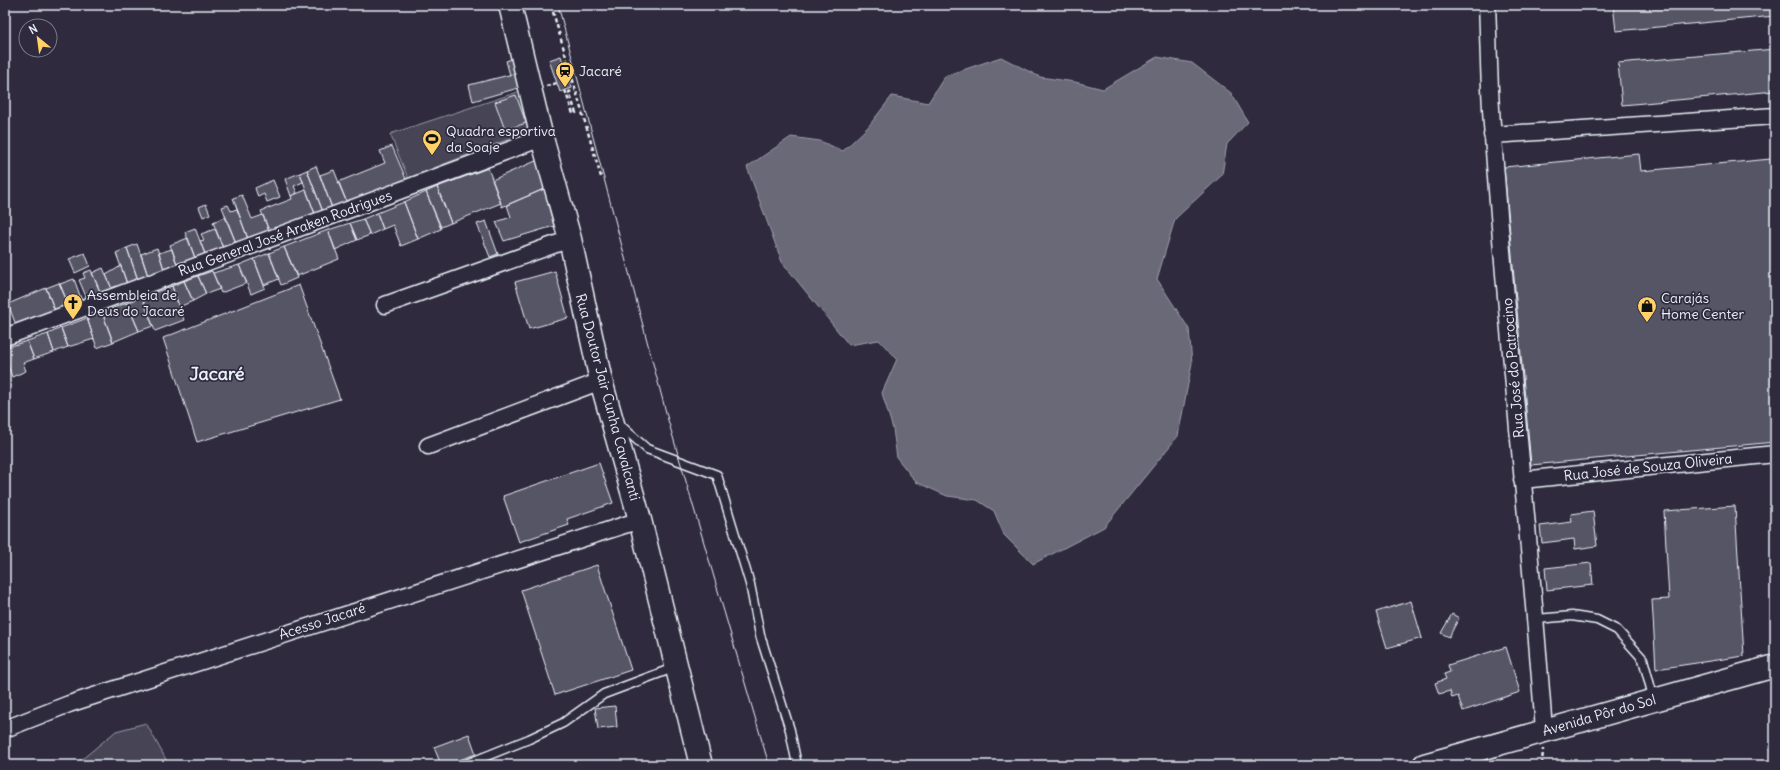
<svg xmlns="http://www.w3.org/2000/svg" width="1780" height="770" viewBox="0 0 1780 770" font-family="Delius,sans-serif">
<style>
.green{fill:#464455;stroke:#979aa6}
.water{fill:#696978;stroke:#9c9fab}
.building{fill:#575565;stroke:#e8f1f8}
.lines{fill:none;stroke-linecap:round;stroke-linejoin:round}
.lane-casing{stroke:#e8f1f8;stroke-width:11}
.street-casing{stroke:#e8f1f8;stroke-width:19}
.secondary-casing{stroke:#e8f1f8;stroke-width:25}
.path{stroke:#e8f1f8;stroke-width:2.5;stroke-dasharray:4 3;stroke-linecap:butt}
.lane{stroke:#2f2a3d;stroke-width:8}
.street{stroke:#2f2a3d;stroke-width:16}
.secondary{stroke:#2f2a3d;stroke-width:22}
.tram{stroke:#e8f1f8;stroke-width:1}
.labels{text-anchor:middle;stroke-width:3.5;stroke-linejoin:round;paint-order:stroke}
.poi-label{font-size:14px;fill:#e8f1f8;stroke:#2f2a3d;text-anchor:start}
.street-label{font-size:14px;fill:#e8f1f8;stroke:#2f2a3d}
.district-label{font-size:18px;font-weight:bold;fill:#e8f1f8;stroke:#2f2a3d}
</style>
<rect width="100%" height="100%" fill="#2f2a3d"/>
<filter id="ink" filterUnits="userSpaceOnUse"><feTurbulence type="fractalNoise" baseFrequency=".025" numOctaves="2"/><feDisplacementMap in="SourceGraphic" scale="8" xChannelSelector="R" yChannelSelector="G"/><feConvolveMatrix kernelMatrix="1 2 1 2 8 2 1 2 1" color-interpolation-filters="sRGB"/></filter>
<g filter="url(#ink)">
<path class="green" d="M 524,90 L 532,130 L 408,178 L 390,134 Z
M 146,723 L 169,765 L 75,765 L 116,731 Z"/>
<path class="water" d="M 1001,57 L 1040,77 L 1075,82 L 1103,89 L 1157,57 L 1192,63 L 1231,93 L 1248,122 L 1227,144 L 1222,175 L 1175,219 L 1157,279 L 1189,329 L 1192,363 L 1178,436 L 1104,527 L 1033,564 L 1004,535 L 994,511 L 977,500 L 947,496 L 916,482 L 897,458 L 893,429 L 882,393 L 897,359 L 879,340 L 849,345 L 782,262 L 747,167 L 791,137 L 820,141 L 843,151 L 868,127 L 892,96 L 928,103 L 945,76 Z"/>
<path class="building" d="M 1613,5 L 1775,5 L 1775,16 L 1616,31 Z
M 1775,49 L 1775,91 L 1622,105 L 1618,63 Z
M 561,56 L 572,88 L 560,92 L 549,60 Z
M 517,57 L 521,72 L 510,75 L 506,61 Z
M 521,72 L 525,86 L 473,101 L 469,85 Z
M 516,95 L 526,123 L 505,130 L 495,102 Z
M 392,146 L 406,179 L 347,203 L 338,182 L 385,163 L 380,151 Z
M 1639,154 L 1641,171 L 1771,159 L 1775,203 L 1775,442 L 1531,465 L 1504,167 Z
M 538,160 L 549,187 L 502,207 L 492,180 Z
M 316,166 L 332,208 L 323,212 L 307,170 Z
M 488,168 L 501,203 L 451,223 L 437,187 Z
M 307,170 L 323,212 L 315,214 L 300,173 Z
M 334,170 L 347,203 L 332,208 L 320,175 Z
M 300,173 L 303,182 L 294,186 L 297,193 L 291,196 L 285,179 Z
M 273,180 L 280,197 L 267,202 L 264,194 L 258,197 L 255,188 Z
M 437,187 L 451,223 L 441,227 L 426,192 Z
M 544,189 L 554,226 L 504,241 L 496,222 L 511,217 L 507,205 Z
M 306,190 L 315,214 L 269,231 L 261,211 L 292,199 L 291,196 Z
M 426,192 L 441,229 L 418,239 L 404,202 Z
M 242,195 L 252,219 L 263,215 L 269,231 L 248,239 L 233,198 Z
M 404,202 L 418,239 L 401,246 L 393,225 L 383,229 L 377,213 Z
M 206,204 L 210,214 L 203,217 L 199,207 Z
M 228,205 L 231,211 L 237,209 L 248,239 L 236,243 L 222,207 Z
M 377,213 L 383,229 L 370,235 L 363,219 Z
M 225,217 L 236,243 L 223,248 L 213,222 Z
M 363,219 L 370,235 L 357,240 L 350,223 Z
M 486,221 L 498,254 L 490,257 L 477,224 Z
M 350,223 L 357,240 L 335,250 L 328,230 Z
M 195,228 L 205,254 L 195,258 L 185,232 Z
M 215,229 L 223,248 L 205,254 L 200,241 L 204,240 L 201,234 Z
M 328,230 L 339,259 L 297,276 L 284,247 Z
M 188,238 L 195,258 L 177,264 L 170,245 Z
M 137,244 L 148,276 L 138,280 L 127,248 Z
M 284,247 L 297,278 L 281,285 L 269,253 Z
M 127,248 L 138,280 L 127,284 L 116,253 Z
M 157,248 L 164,269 L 148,276 L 141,254 Z
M 172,249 L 177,264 L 164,269 L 159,253 Z
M 85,253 L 90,266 L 75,273 L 69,259 Z
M 269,253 L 279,279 L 264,285 L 254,259 Z
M 254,259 L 265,288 L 251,294 L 239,265 Z
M 239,265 L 247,283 L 221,293 L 213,273 Z
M 121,266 L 127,284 L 112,289 L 106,275 Z
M 103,268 L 112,289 L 101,294 L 92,273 Z
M 91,270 L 101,294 L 87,299 L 79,280 L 85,278 L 83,273 Z
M 212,271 L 220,289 L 206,294 L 198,276 Z
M 555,271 L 568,318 L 529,329 L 515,282 Z
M 198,276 L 206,294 L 193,301 L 184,281 Z
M 74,279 L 82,301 L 69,306 L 60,284 Z
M 184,281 L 193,301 L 179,307 L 172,286 Z
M 59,283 L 69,306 L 55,311 L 46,288 Z
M 299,285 L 340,399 L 197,442 L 163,338 Z
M 172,286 L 184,320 L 155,331 L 142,297 Z
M 46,288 L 55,311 L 16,325 L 8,304 Z
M 142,297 L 153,326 L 139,331 L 127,303 Z
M 127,303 L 139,331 L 113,342 L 102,312 Z
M 102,312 L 113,342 L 97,348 L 87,318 Z
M 5,315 L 10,327 L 5,329 Z
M 87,318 L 94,339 L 68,347 L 61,328 Z
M 61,328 L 68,347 L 54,352 L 48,334 Z
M 48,334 L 54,352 L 34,359 L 27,341 Z
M 27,341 L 34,359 L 23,363 L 26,371 L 12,377 L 5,357 L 5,348 Z
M 599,463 L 613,503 L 567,519 L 569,525 L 519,542 L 503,496 Z
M 1735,506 L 1744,656 L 1656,669 L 1652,600 L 1669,599 L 1664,511 Z
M 1593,511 L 1597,546 L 1575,549 L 1574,539 L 1542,543 L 1540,526 L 1572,522 L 1571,514 Z
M 1591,563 L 1593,585 L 1547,590 L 1545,568 Z
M 597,565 L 631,670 L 555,695 L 521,590 Z
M 1411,601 L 1422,638 L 1387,648 L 1376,612 Z
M 1452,614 L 1459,618 L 1449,637 L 1441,633 Z
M 1506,647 L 1520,692 L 1463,711 L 1458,696 L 1452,698 L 1450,691 L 1439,694 L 1435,683 L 1446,679 L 1444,674 L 1450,672 L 1448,665 Z
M 615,706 L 617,727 L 598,729 L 595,708 Z
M 469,734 L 476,754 L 445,765 L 441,765 L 434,747 Z"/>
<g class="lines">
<defs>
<path id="lane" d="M 619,424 L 647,449 L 717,475 L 750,584 L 760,635 L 790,730 L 797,765
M 1536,619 L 1572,616 L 1597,620 L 1617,630 L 1643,659 L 1654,700
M 464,765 L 529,739 L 563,723 L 604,694 L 676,667"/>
<path id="street" d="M 1487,5 C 1489,49 1489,93 1493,137 C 1507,335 1530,533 1544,731
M 1492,135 L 1775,116
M 385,305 L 570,239
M 5,337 L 542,138
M 428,446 L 601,381
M 1522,480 L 1775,454
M 5,729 L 69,704 L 640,520"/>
<path id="secondary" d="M 510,5 L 542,138 L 570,239 L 601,381 L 640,520 L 701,765
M 1424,765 L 1775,666"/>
</defs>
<use href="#lane" class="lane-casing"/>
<use href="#street" class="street-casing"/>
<use href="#secondary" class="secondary-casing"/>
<path class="path" d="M 551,5 L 601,177
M 546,86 L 557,83
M 565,90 L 573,114 L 576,113 L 569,92 L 575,90
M 1542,765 L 1543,749"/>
<use href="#lane" class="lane"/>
<use href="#street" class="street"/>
<use href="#secondary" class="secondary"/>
<path class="tram" d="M 558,5 L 668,420 L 769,765"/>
</g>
</g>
<defs>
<symbol id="station-pin" viewBox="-11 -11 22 30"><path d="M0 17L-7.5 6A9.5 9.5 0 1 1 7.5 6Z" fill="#ffd166" stroke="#2f2a3d"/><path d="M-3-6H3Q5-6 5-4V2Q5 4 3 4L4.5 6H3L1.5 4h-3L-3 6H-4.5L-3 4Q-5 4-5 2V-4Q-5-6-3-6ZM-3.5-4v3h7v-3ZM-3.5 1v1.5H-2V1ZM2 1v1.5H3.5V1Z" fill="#111"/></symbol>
<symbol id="stadium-pin" viewBox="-11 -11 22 30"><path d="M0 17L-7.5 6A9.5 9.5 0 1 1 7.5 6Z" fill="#ffd166" stroke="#2f2a3d"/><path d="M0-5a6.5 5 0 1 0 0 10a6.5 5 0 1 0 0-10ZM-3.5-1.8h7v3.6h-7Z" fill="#111"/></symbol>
<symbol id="church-pin" viewBox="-11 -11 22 30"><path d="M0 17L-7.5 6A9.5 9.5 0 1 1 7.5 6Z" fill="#ffd166" stroke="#2f2a3d"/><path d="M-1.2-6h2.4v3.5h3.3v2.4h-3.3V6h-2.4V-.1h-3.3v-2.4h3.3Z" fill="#111"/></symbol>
<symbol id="shop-pin" viewBox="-11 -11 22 30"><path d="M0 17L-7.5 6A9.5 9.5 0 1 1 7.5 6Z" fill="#ffd166" stroke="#2f2a3d"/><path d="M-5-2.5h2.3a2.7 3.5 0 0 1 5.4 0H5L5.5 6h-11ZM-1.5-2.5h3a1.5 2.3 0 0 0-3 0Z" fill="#111"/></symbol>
</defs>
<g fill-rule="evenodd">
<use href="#station-pin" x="554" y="60" width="22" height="30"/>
<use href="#stadium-pin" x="421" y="128" width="22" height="30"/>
<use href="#church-pin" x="62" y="292" width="22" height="30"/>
<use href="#shop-pin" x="1636" y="295" width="22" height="30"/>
</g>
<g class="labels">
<g class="poi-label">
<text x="579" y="76">Jacaré</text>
<text x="446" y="136">Quadra esportiva<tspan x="446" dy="16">da Soaje</tspan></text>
<text x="87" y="300">Assembleia de<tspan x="87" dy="16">Deus do Jacaré</tspan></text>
<text x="1661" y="303">Carajás<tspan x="1661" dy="16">Home Center</tspan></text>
</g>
<g class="street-label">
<text transform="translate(285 233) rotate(-20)" y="5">Rua General José Araken Rodrigues</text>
<text transform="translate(1513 368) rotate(-95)" y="5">Rua José do Patrocino</text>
<text transform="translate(608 397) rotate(75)" y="5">Rua Doutor Jair Cunha Cavalcanti</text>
<text transform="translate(1648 467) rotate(-6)" y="5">Rua José de Souza Oliveira</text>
<text transform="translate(322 621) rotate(-18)" y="5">Acesso Jacaré</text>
<text transform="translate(1599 715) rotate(-16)" y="5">Avenida Pôr do Sol</text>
</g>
<g class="district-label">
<text x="217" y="380">Jacaré</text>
</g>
</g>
<rect width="1780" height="770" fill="none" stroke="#2f2a3d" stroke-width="20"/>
<rect x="10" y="10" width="1760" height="750" fill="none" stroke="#e8f1f8" stroke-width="1.5" filter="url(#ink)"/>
<g transform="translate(38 38) rotate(331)"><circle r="19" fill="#2f2a3d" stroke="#797a88"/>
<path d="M0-3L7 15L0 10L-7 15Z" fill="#ffd166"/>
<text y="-6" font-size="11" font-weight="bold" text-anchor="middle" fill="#e8f1f8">N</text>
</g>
</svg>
